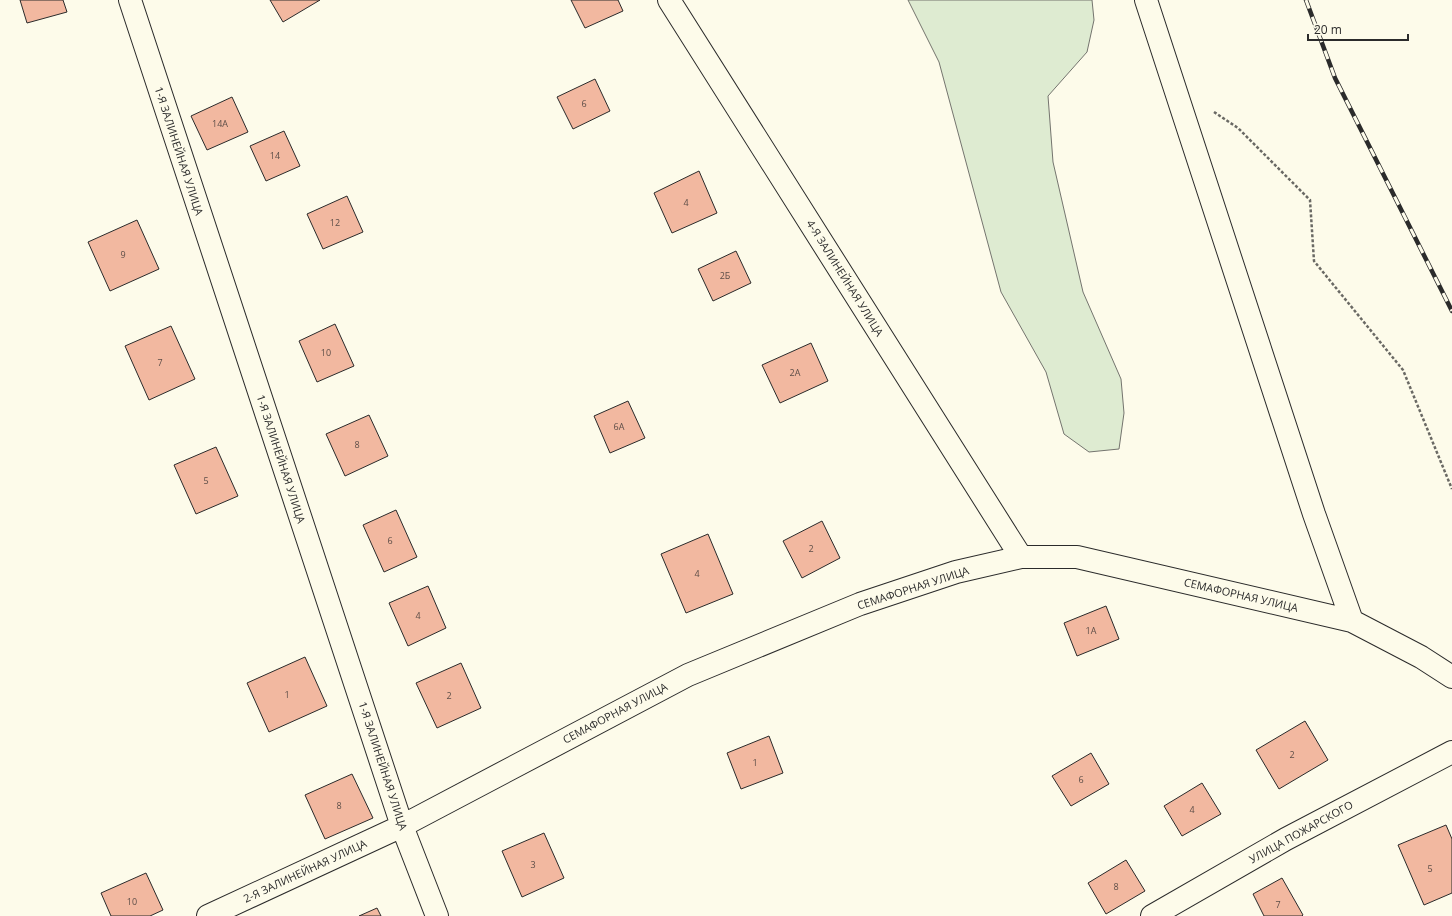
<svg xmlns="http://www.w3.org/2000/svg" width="1452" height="916" viewBox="0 0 1452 916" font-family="'Open Sans',sans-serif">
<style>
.green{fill:#deebd1;stroke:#74746e}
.building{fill:#f2b8a0;stroke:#2b2b2b}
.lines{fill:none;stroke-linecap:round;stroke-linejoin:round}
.minor-casing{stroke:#2b2b2b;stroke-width:24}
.path{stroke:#6a6964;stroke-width:2.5;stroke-dasharray:3 2;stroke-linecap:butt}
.minor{stroke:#fdfbea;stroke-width:22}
.rail-casing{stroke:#2b2b2b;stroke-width:4.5}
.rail{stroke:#fdfbea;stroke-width:3;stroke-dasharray:9;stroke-linecap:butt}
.labels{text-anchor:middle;stroke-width:3;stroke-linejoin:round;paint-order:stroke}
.number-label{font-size:9px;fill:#5d4e48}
.street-label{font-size:11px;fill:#2b2b2b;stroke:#fdfbea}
</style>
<rect width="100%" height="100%" fill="#fdfbea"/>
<path class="green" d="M 908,0 L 1092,0 L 1094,20 L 1087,52 L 1048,96 L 1053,162 L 1083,292 L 1121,379 L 1124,413 L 1119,449 L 1089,452 L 1064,434 L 1046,372 L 1001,292 L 939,62 Z"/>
<path class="building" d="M 20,0 L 63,0 L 67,12 L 27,23 Z
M 270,0 L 320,0 L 283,22 Z
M 571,0 L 618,0 L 623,11 L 585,28 Z
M 595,79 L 610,111 L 573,129 L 557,97 Z
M 232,97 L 248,132 L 207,150 L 191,116 Z
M 284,131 L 300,166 L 266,181 L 250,146 Z
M 699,171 L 717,213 L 672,233 L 654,193 Z
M 347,196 L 363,232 L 323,249 L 307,214 Z
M 137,220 L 159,269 L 110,291 L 88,242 Z
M 736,251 L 751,283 L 713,301 L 698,269 Z
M 335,324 L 354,366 L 317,382 L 299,341 Z
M 171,326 L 195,379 L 149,400 L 125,346 Z
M 811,343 L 828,381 L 780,403 L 762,365 Z
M 628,401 L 645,438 L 610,453 L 594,416 Z
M 369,415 L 388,456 L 345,476 L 326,434 Z
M 216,447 L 238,496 L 196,514 L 174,465 Z
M 396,510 L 417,557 L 384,572 L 363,525 Z
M 822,521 L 840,558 L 802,578 L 783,541 Z
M 708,534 L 733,594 L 686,613 L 661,554 Z
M 428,586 L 446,628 L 408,646 L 389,603 Z
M 1106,606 L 1119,639 L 1077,656 L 1064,623 Z
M 305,657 L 327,706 L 269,732 L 247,683 Z
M 461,663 L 481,708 L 437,728 L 416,683 Z
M 1305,721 L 1328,760 L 1279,789 L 1256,750 Z
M 769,736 L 783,773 L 741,789 L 727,753 Z
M 1091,753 L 1109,784 L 1071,806 L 1052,776 Z
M 352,774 L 373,818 L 325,839 L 305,795 Z
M 1202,783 L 1221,814 L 1182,836 L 1164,806 Z
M 1446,825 L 1452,839 L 1452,893 L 1424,905 L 1398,845 Z
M 544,833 L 564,878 L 522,897 L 502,851 Z
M 1126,860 L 1145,891 L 1106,914 L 1088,883 Z
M 146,873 L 163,910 L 150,916 L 111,916 L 101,893 Z
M 1282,878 L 1303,915 L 1302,916 L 1264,916 L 1253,894 Z
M 377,908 L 381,916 L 359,916 Z"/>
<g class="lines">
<defs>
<path id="minor" d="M 130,0 L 402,826 L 437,916
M 669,0 L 1021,557
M 1146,0 L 1314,514 L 1352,621
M 208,916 L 402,826 L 688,675 L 860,604 L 956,572 L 1021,557 L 1077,557 L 1352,621 L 1421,657 L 1452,677
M 1152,916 L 1286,839 L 1452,752"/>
</defs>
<use href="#minor" class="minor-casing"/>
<path class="path" d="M 1214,112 L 1238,128 L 1310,200 L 1314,261 L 1403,370 L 1452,489"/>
<use href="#minor" class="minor"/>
<defs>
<path id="rail" d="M 1306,0 L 1335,78 L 1452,311"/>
</defs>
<use href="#rail" class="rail-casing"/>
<use href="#rail" class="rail"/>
</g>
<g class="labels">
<g class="number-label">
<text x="584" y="107">6</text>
<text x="220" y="127">14А</text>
<text x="275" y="159">14</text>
<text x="686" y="206">4</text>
<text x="335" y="226">12</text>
<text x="123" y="258">9</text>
<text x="725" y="279">2Б</text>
<text x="326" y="356">10</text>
<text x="160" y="366">7</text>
<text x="795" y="376">2А</text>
<text x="619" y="430">6А</text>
<text x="357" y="448">8</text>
<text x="206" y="484">5</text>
<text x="390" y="544">6</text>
<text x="811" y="552">2</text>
<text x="697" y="577">4</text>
<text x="418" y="619">4</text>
<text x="1091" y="634">1А</text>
<text x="287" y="698">1</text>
<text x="449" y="699">2</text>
<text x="1292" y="758">2</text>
<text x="755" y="766">1</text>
<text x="1081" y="783">6</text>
<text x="339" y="809">8</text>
<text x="1192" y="813">4</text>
<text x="533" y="868">3</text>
<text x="1430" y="872">5</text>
<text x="1116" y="890">8</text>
<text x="132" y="905">10</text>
<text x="1278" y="908">7</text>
</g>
<g class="street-label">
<text transform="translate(179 151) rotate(72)" y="4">1-Я ЗАЛИНЕЙНАЯ УЛИЦА</text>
<text transform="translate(845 278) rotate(58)" y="4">4-Я ЗАЛИНЕЙНАЯ УЛИЦА</text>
<text transform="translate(281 459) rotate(72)" y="4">1-Я ЗАЛИНЕЙНАЯ УЛИЦА</text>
<text transform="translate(913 588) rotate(-18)" y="4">СЕМАФОРНАЯ УЛИЦА</text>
<text transform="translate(1241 595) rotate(13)" y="4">СЕМАФОРНАЯ УЛИЦА</text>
<text transform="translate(615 713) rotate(-28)" y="4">СЕМАФОРНАЯ УЛИЦА</text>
<text transform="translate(383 766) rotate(72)" y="4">1-Я ЗАЛИНЕЙНАЯ УЛИЦА</text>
<text transform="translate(1301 832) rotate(-29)" y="4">УЛИЦА ПОЖАРСКОГО</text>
<text transform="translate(305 871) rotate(-25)" y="4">2-Я ЗАЛИНЕЙНАЯ УЛИЦА</text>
</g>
</g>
<path d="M1308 34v6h100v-6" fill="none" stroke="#2b2b2b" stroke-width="2"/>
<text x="1314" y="34" font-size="12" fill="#2b2b2b" stroke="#fdfbea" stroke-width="3" paint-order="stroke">20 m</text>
</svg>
